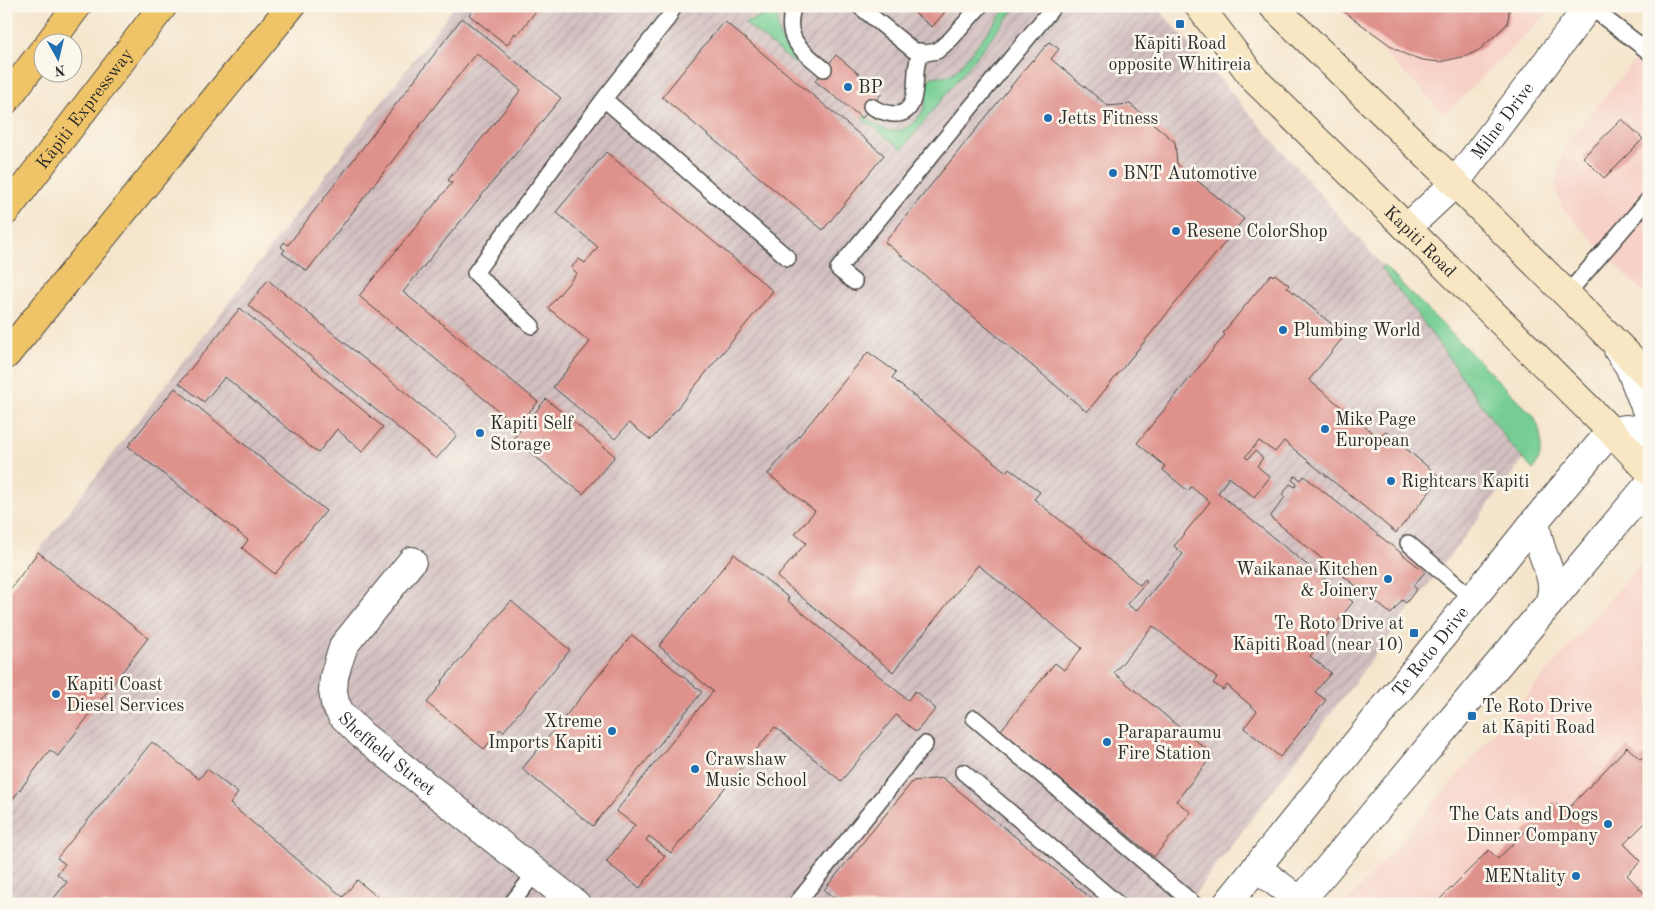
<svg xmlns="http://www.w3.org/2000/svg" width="1655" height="910" viewBox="0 0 1655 910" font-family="'Old Standard TT',serif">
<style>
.built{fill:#f7d1c7}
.industrial{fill:url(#industrial-furrows)}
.garden{fill:#75cd93;stroke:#507c5f}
.building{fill:#df928c}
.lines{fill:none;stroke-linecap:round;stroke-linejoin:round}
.service-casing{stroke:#494743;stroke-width:18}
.minor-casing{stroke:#494743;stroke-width:30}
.tertiary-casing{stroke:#494743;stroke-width:30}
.secondary-casing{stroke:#494743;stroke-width:30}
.motorway-casing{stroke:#494743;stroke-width:30}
.service{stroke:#fff;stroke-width:15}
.minor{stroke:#fff;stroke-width:28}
.tertiary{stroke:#fff;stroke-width:28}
.secondary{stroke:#f9e7c3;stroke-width:28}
.motorway{stroke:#efc469;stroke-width:28}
.poi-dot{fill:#1f6fb2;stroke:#fbf7ec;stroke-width:2}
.labels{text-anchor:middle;stroke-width:5;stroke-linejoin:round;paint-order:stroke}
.poi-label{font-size:18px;fill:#2b2b2b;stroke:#fbf7ec;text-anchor:start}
.street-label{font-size:18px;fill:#2b2b2b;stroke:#fbf7ec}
</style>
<defs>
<pattern id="industrial-furrows" width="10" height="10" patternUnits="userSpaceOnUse" patternTransform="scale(1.25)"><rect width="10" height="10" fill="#d2bfc0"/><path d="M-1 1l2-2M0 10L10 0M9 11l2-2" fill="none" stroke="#b4a4a5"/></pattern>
</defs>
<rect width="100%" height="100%" fill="#fbf7ec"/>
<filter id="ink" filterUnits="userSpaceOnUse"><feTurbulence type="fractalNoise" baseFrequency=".02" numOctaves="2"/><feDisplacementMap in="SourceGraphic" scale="10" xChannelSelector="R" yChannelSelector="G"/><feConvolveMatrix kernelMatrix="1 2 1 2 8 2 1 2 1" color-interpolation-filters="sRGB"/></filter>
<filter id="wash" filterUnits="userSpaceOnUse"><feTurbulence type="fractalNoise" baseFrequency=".0096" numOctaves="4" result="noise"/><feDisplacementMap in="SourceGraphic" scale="20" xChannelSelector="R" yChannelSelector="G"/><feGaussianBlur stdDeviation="1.12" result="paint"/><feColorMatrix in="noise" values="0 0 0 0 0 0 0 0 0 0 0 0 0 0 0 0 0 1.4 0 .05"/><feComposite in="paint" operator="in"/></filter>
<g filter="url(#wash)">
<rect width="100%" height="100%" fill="#f5e5cc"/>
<path class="built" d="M 1337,6 L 1555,6 L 1445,114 Z
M 1649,44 L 1649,299 L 1562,208 L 1555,186 L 1564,145 Z
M 1649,554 L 1649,904 L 1346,904 Z"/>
<path class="industrial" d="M 455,6 L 1156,6 L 1536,442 L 1187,904 L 6,904 L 6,594 Z"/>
<path class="garden" d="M 1008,6 L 1017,6 L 902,149 L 862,118 L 864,115 C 871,121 878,127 887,130 C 904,135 921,120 925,104 C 927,98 925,91 925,84 L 931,77 L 950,75 L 957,70 Z
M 778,12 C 777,37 780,43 798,60 L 795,64 L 744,22 Z
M 1384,266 L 1533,415 C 1543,432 1545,454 1533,470 L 1509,443 L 1426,326 L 1382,269 L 1381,267 Z"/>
<g id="blocks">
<path class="building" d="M 475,6 L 540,6 L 517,35 L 515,33 L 507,45 L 469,15 Z
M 906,6 L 950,6 L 932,27 Z
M 1336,6 L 1509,6 L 1509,14 L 1507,24 L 1502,29 L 1479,50 L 1467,56 L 1439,62 L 1423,60 L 1407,55 L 1394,48 Z
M 462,18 L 561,98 L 403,292 L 538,402 L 517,426 L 359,296 L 452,183 L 448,180 L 521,90 L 476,53 L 307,271 L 282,253 L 285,250 L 281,247 L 284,242 L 288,245 Z
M 724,21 L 884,155 L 823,230 L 662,97 Z
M 1049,42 L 1059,49 L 1051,59 L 1108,106 L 1130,104 L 1175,142 L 1177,164 L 1244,219 L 1087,412 L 885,242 L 1032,60 L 1033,61 Z
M 836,55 L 882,93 L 862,118 L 815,81 Z
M 1622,119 L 1643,139 L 1604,178 L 1583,157 Z
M 606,152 L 773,291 L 651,440 L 629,423 L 615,439 L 553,387 L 590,342 L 548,308 L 577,273 L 571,268 L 579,259 L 585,263 L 598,247 L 556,212 Z
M 1271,274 L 1273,276 L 1275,274 L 1289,285 L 1287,287 L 1345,335 L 1309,380 L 1380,439 L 1385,431 L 1441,478 L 1396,533 L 1284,441 L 1275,452 L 1259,441 L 1245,457 L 1248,459 L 1255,451 L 1263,458 L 1257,466 L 1270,477 L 1254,497 L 1229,477 L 1218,493 L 1353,602 L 1310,656 L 1331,673 L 1315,692 L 1326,700 L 1280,757 L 1244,728 L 1257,711 L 1227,685 L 1223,690 L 1213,683 L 1217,678 L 1153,626 L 1114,673 L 1213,755 L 1176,801 L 1191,812 L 1154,857 L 1001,730 L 1055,663 L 1064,670 L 1082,648 L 978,565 L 893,672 L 777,577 L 806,543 L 795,534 L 815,511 L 768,474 L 868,352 L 896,372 L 892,378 L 1006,472 L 1009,468 L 1040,492 L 1034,499 L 1140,585 L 1145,579 L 1147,581 L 1127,604 L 1136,611 L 1183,554 L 1174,546 L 1210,502 L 1191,487 L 1188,491 L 1163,470 L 1165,466 L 1137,443 L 1225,335 L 1223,333 Z
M 268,280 L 457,435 L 436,459 L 248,305 Z
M 240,308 L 383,427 L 362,452 L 337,429 L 318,453 L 225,377 L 204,402 L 179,383 Z
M 175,388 L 326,511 L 275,574 L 242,548 L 248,540 L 128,446 Z
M 546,399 L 615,456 L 583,494 L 513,439 Z
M 1295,476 L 1301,480 L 1304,476 L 1425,572 L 1413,586 L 1417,589 L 1406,603 L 1402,600 L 1391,614 L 1270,517 L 1285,497 L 1282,495 L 1290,484 L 1295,487 L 1297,484 L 1292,480 Z
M 38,552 L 148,638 L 58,756 L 50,750 L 6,808 L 6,595 Z
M 734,554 L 789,598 L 787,600 L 908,700 L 915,691 L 936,709 L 916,732 L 896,715 L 841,781 L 775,727 L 671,853 L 649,836 L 646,840 L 665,856 L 640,888 L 606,862 L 635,825 L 616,811 L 713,691 L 659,646 Z
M 511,601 L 570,650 L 503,732 L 500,729 L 484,749 L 427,703 L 442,683 L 441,682 Z
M 632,635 L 702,692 L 593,826 L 522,769 Z
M 152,742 L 199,779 L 207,769 L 238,793 L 230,804 L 343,897 L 357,880 L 386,904 L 49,904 L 67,882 L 57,874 L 65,864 L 57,858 Z
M 1627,747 L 1640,759 L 1649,753 L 1649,819 L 1624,844 L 1641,861 L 1627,875 L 1646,895 L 1636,904 L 1435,904 L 1489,850 L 1498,859 L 1554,802 L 1565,812 Z
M 943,778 L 1098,904 L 841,904 L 824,890 L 913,781 Z"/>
</g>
</g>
<g filter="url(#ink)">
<use href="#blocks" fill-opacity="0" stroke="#494743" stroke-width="1"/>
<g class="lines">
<defs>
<path id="service" d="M 794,6 C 782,39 802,50 824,69
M 859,6 L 913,50 L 926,53 L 937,51 L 951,39 L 980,6
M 1589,6 L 1649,52
M 604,99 L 788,258
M 871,106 C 878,111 885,113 893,114 C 917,116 915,86 916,71 C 917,64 918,58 920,51
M 854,282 L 838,269 L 1054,6
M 1567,294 L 1649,199
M 532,326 L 475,273 L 604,99 L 668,18 L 674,6
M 1408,543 L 1473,599
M 974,718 L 1194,904
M 963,772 L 1118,904
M 511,904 L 536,872
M 796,904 L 925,744"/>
<g id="minor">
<path id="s1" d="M 1407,228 L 1455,183 L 1589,6"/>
<path id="s2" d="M 412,561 L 344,645 L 338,663 L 334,677 L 333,691 L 335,703 L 341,714 L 362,735 L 576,904"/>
</g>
<g id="tertiary">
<path d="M 1618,350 L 1629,366 L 1649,417"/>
<path d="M 1535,521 C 1537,530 1538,539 1541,548 C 1547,568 1558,584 1548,605"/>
<path d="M 1256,867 L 1300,901"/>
<path id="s3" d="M 1227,904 L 1535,521 L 1611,431 L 1625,429 L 1649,432"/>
<path d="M 1298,904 L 1649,484"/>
</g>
<g id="secondary">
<path id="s4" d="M 1199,6 L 1255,80 L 1407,228 L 1611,431 L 1649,471"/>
<path d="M 1273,6 L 1455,183 L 1649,376"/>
</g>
<g id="motorway">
<path d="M 50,42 L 77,6"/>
<path d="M 6,100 L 42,52"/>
<path id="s5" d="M 6,211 L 163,6"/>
<path d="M 6,355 L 291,6"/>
</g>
</defs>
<use href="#service" class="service-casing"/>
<use href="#minor" class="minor-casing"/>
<use href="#tertiary" class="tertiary-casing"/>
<use href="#secondary" class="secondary-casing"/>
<use href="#motorway" class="motorway-casing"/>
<use href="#service" class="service"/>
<use href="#minor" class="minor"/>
<use href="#tertiary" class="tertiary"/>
<use href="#secondary" class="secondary"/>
<use href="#motorway" class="motorway"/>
</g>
</g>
<g class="poi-dot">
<rect x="1175" y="19" width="10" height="10" rx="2.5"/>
<circle cx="848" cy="87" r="5"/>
<circle cx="1048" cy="118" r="5"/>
<circle cx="1113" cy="173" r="5"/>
<circle cx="1176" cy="231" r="5"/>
<circle cx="1283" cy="330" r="5"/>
<circle cx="1325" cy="429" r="5"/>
<circle cx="480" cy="433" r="5"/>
<circle cx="1391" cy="481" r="5"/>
<circle cx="1388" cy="579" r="5"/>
<rect x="1409" y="628" width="10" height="10" rx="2.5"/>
<circle cx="56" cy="694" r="5"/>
<rect x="1467" y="711" width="10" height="10" rx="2.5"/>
<circle cx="612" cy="731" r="5"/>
<circle cx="1107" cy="742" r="5"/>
<circle cx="695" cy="769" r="5"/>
<circle cx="1608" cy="824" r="5"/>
<circle cx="1576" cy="876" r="5"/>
</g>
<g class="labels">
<g class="poi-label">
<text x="1180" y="49" text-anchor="middle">Kāpiti Road<tspan x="1180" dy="21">opposite Whitireia</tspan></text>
<text x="858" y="93">BP</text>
<text x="1058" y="124">Jetts Fitness</text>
<text x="1123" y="179">BNT Automotive</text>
<text x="1186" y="237">Resene ColorShop</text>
<text x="1293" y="336">Plumbing World</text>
<text x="1335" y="425">Mike Page<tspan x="1335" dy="21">European</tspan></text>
<text x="490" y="429">Kapiti Self<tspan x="490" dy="21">Storage</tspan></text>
<text x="1401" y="487">Rightcars Kapiti</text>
<text x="1378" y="575" text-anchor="end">Waikanae Kitchen<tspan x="1378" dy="21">&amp; Joinery</tspan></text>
<text x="1404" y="629" text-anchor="end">Te Roto Drive at<tspan x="1404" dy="21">Kāpiti Road (near 10)</tspan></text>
<text x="66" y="690">Kapiti Coast<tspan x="66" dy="21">Diesel Services</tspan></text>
<text x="1482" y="712">Te Roto Drive<tspan x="1482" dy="21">at Kāpiti Road</tspan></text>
<text x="602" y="727" text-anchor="end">Xtreme<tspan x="602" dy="21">Imports Kapiti</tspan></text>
<text x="1117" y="738">Paraparaumu<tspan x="1117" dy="21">Fire Station</tspan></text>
<text x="705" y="765">Crawshaw<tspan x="705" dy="21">Music School</tspan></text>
<text x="1598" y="820" text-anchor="end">The Cats and Dogs<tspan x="1598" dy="21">Dinner Company</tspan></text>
<text x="1566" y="882" text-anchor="end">MENtality</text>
</g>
<g class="street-label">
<text dy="6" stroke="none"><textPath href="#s5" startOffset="129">Kāpiti Expressway</textPath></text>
<text dy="6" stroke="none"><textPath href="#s1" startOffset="144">Milne Drive</textPath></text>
<text dy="6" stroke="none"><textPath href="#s4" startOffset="324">Kapiti Road</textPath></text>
<text dy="6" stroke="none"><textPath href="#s3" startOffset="324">Te Roto Drive</textPath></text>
<text dy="6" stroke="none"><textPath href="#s2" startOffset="241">Sheffield Street</textPath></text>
</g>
</g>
<rect width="1655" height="910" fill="none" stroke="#fbf7ec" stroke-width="25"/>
<g transform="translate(58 58) rotate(172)"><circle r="24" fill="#fbf7ec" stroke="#a8a59f"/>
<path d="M0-4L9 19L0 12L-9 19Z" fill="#1f6fb2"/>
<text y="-8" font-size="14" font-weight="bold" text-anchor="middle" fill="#2b2b2b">N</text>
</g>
</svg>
